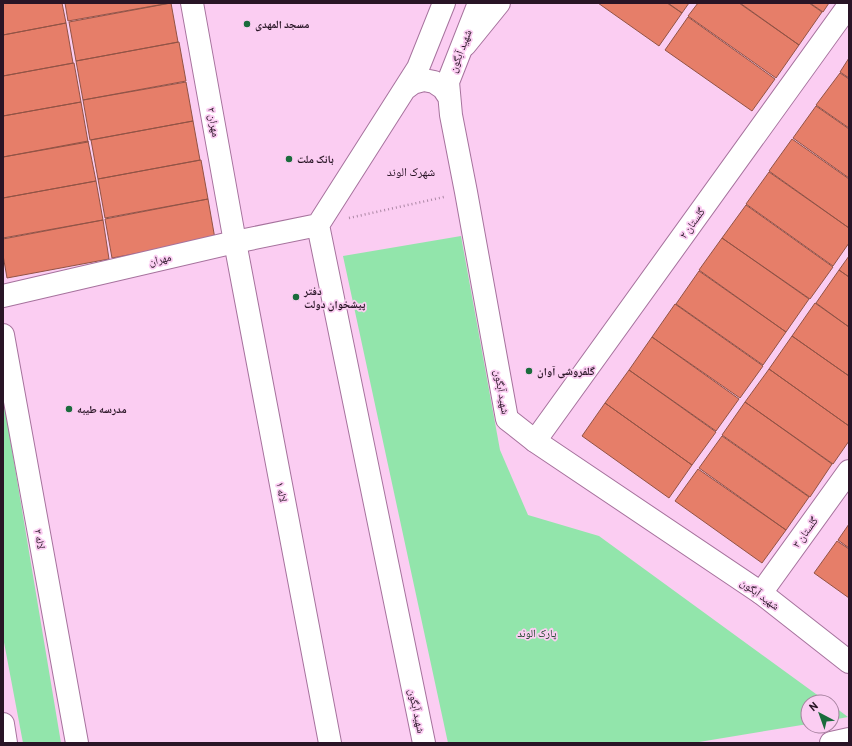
<svg xmlns="http://www.w3.org/2000/svg" width="852" height="746" viewBox="0 0 852 746" font-family="Barlow,'Noto Naskh Arabic',sans-serif">
<style>
.green{fill:#92e5ab}
.building{fill:#e67e69;stroke:#925345}
.lines{fill:none;stroke-linecap:round;stroke-linejoin:round}
.street-casing{stroke:#a6729d;stroke-width:24}
.secondary-casing{stroke:#a6729d;stroke-width:24}
.path{stroke:#ab87a4;stroke-width:2.5;stroke-dasharray:1 3;stroke-linecap:butt}
.street{stroke:#fff;stroke-width:22}
.secondary{stroke:#fff;stroke-width:22}
.poi-dot{fill:#1a6b3c;stroke:#fbcdf2;stroke-width:1.5}
.labels{text-anchor:middle;stroke-width:3.5;stroke-linejoin:round;paint-order:stroke}
.poi-label{font-size:11px;font-weight:bold;fill:#291526;stroke:#fbcdf2;text-anchor:start}
.street-label{font-size:11px;fill:#291526;stroke:#fbcdf2}
.park-label{font-size:11px;fill:#194127;stroke:#fbcdf2}
.neighbourhood-label{font-size:12px;fill:#291526;stroke:#fbcdf2}
</style>
<rect width="100%" height="100%" fill="#fbcdf2"/>
<path class="green" d="M 461,236 L 500,450 L 528,515 L 599,536 L 827,702 L 808,702 L 808,724 L 693,743 L 448,743 L 343,256 Z
M 3,396 L 61,743 L 23,743 L 3,637 Z
M 832,705 L 848,717 L 832,720 Z"/>
<path class="building" d="M 3,3 L 62,3 L 66,23 L 3,35 Z
M 65,3 L 170,3 L 68,21 Z
M 171,3 L 178,42 L 76,61 L 69,22 Z
M 598,3 L 667,3 L 682,13 L 659,46 Z
M 668,3 L 689,3 L 682,13 Z
M 698,3 L 739,3 L 799,45 L 776,78 L 688,16 Z
M 740,3 L 809,3 L 822,12 L 799,45 Z
M 810,3 L 829,3 L 823,12 Z
M 688,17 L 775,79 L 752,111 L 665,50 Z
M 66,23 L 73,63 L 3,76 L 3,35 Z
M 179,42 L 186,81 L 83,100 L 76,61 Z
M 849,58 L 849,78 L 840,72 Z
M 74,63 L 81,102 L 3,116 L 3,76 Z
M 840,73 L 849,79 L 849,128 L 816,105 Z
M 186,82 L 193,121 L 90,140 L 83,100 Z
M 81,102 L 88,142 L 3,157 L 3,116 Z
M 816,106 L 849,129 L 849,178 L 793,138 Z
M 193,121 L 200,160 L 98,179 L 91,140 Z
M 792,139 L 849,179 L 849,228 L 769,171 Z
M 88,141 L 96,181 L 3,198 L 3,157 Z
M 201,160 L 208,199 L 105,218 L 98,179 Z
M 769,172 L 849,228 L 849,243 L 833,266 L 746,204 Z
M 96,181 L 103,220 L 3,238 L 3,198 Z
M 208,199 L 215,239 L 112,258 L 105,219 Z
M 746,205 L 833,267 L 810,299 L 722,238 Z
M 103,220 L 109,259 L 7,278 L 3,255 L 3,239 Z
M 722,238 L 809,299 L 786,332 L 699,270 Z
M 849,256 L 849,277 L 839,270 Z
M 839,270 L 849,277 L 849,327 L 816,303 Z
M 699,271 L 786,332 L 763,365 L 676,304 Z
M 815,303 L 849,327 L 849,376 L 792,336 Z
M 675,304 L 763,366 L 740,398 L 652,337 Z
M 792,336 L 849,376 L 849,426 L 769,369 Z
M 652,337 L 739,399 L 716,431 L 629,370 Z
M 769,369 L 849,426 L 849,441 L 833,464 L 745,402 Z
M 629,370 L 716,432 L 692,465 L 605,403 Z
M 745,402 L 832,464 L 810,497 L 722,435 Z
M 605,403 L 692,465 L 669,498 L 582,436 Z
M 722,436 L 809,497 L 786,530 L 699,468 Z
M 698,469 L 786,530 L 762,563 L 675,501 Z
M 849,524 L 849,548 L 838,540 Z
M 837,541 L 849,549 L 849,598 L 814,573 Z"/>
<g class="lines">
<defs>
<path id="street" d="M 192,3 L 235,242 L 330,743
M 465,45 L 499,3
M 3,335 L 77,743
M 535,441 L 849,5
M 761,593 L 849,471
M 3,724 L 6,743"/>
<path id="secondary" d="M 479,3 L 448,82 L 451,115 L 466,192 L 507,419 L 535,441 L 761,593 L 849,662
M 405,89 L 413,83 L 424,80 L 434,82 L 443,88 L 449,97
M 3,296 L 235,242 L 318,225
M 424,743 L 318,225 L 418,68 L 444,3
M 831,743 L 849,739"/>
</defs>
<use href="#street" class="street-casing"/>
<use href="#secondary" class="secondary-casing"/>
<path class="path" d="M 349,218 L 444,197"/>
<use href="#street" class="street"/>
<use href="#secondary" class="secondary"/>
</g>
<g class="poi-dot">
<circle cx="247" cy="24" r="4"/>
<circle cx="289" cy="159" r="4"/>
<circle cx="296" cy="297" r="4"/>
<circle cx="529" cy="371" r="4"/>
<circle cx="69" cy="409" r="4"/>
</g>
<g class="labels">
<g class="poi-label">
<text x="255" y="28">مسجد المهدی</text>
<text x="297" y="163">بانک ملت</text>
<text x="304" y="295">دفتر<tspan x="304" dy="13">پیشخوان دولت</tspan></text>
<text x="537" y="375">گلفروشی آوان</text>
<text x="77" y="413">مدرسه طیبه</text>
</g>
<g class="street-label">
<text transform="translate(460 51) rotate(-69)" y="4">شهید آبگون</text>
<text transform="translate(214 122) rotate(80)" y="4">مهران ۲</text>
<text transform="translate(692 223) rotate(-54)" y="4">گلستان ۲</text>
<text transform="translate(160 259) rotate(-13)" y="4">مهران</text>
<text transform="translate(502 392) rotate(80)" y="4">شهید آبگون</text>
<text transform="translate(282 492) rotate(79)" y="4">لاله ۱</text>
<text transform="translate(805 532) rotate(-54)" y="4">گلستان ۳</text>
<text transform="translate(40 539) rotate(80)" y="4">لاله ۲</text>
<text transform="translate(760 594) rotate(36)" y="4">شهید آبگون</text>
<text transform="translate(417 711) rotate(78)" y="4">شهید آبگون</text>
</g>
<g class="park-label">
<text x="537" y="637">پارک الوند</text>
</g>
<g class="neighbourhood-label">
<text x="411" y="176">شهرک الوند</text>
</g>
</g>
<rect width="852" height="746" fill="none" stroke="#291526" stroke-width="8"/>
<g transform="translate(820 714) rotate(319)"><circle r="19" fill="#fbcdf2" stroke="#a783a0"/>
<path d="M0-3L7 15L0 10L-7 15Z" fill="#1a6b3c"/>
<text y="-6" font-size="11" font-weight="bold" text-anchor="middle" fill="#291526">N</text>
</g>
</svg>
